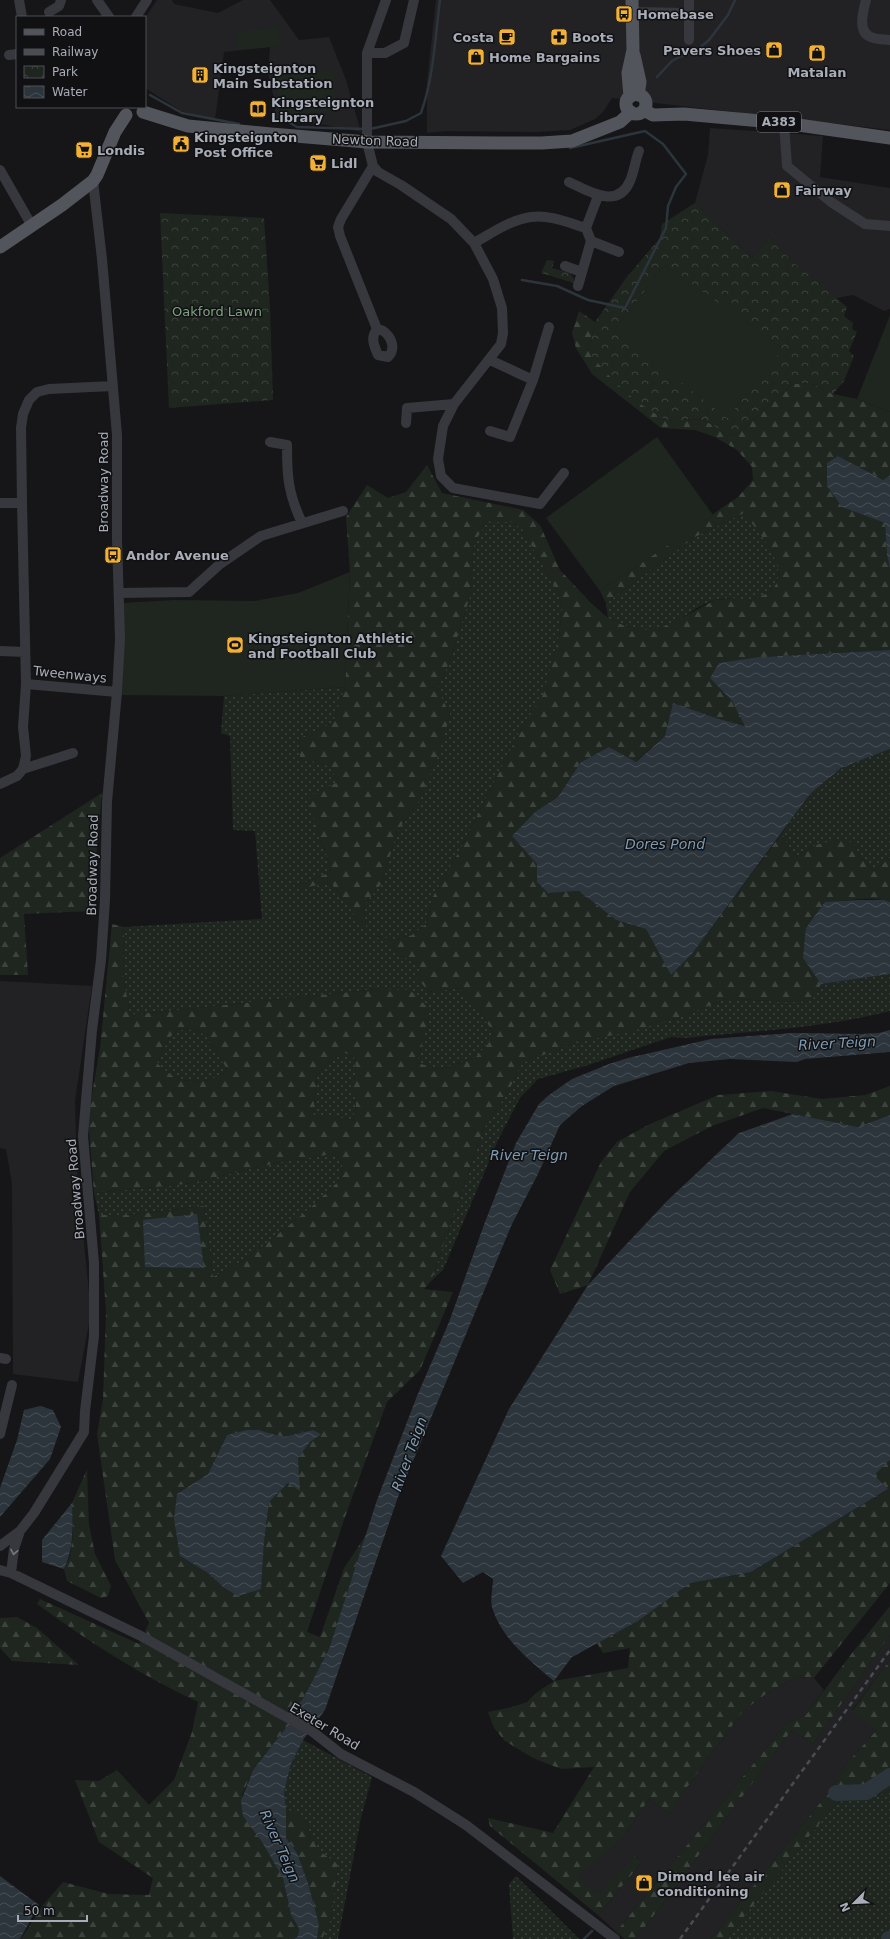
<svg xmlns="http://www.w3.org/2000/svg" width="890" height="1939" viewBox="0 0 890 1939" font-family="'DejaVu Sans',sans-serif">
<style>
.built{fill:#222225}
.grass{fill:url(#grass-dots)}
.forest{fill:url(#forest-firs);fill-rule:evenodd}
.park{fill:url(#park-crowns)}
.garden{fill:#1e261f}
.water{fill:url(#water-waves)}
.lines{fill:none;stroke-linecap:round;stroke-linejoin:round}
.stream{stroke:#2c353c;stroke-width:2.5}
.river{stroke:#2c353c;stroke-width:16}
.minor{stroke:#37383d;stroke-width:10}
.major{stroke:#53555c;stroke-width:13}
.rail{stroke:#4a4c52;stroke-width:2.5;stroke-dasharray:5 4;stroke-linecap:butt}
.oneway{stroke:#757881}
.labels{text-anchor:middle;stroke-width:3;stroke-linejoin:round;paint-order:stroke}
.shield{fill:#111113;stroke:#7b7e86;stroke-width:1}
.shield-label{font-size:12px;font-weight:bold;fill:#a8adb8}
.poi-label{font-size:13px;font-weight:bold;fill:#a8adb8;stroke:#111113;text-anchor:start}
.street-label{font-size:13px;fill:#a8adb8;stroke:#111113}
.park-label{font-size:13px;fill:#7fa381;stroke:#111113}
.water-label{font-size:14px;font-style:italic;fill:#7f9bb3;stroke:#111113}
</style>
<defs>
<pattern id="grass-dots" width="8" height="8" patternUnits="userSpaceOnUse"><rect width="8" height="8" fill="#1e261f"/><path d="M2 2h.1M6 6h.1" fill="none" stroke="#3c433d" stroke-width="1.8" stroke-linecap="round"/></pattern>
<pattern id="forest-firs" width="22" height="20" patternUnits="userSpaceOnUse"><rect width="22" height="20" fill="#1e261f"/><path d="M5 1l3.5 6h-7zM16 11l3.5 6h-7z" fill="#3c433d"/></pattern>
<pattern id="park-crowns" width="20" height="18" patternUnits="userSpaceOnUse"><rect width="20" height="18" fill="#1e261f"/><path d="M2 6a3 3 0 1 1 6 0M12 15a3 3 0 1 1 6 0" fill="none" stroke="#3c433d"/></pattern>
<pattern id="water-waves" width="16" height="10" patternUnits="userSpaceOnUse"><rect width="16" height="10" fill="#2c353c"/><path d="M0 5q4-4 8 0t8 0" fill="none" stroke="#485056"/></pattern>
</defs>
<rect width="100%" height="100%" fill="#161618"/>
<path class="built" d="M 157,0 L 172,0 L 174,4 L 218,13 L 243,0 L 270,0 L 299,40 L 329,37 L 346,80 L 361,132 L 326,125 L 276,121 L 274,99 L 268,73 L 270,47 L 224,52 L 215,120 L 181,111 L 145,88 L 145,18 Z
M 436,0 L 890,0 L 890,130 L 612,98 L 603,112 L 595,119 L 570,130 L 537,132 L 445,131 L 427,133 L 427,82 Z
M 710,128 L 823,136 L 820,177 L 890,188 L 890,309 L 884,311 L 853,295 L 836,298 L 792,261 L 769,238 L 752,258 L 695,203 L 708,155 Z
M 0,981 L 92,986 L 75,1101 L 77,1172 L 91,1313 L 78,1382 L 13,1374 L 12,1184 L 6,1149 L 0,1148 Z
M 890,1635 L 890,1660 L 852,1710 L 876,1731 L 847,1763 L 828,1793 L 711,1939 L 636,1939 L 792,1730 L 813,1744 Z
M 796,1677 L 814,1678 L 824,1690 L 806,1715 L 786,1724 L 616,1932 L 598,1915 L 642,1862 L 635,1856 L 598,1896 L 576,1877 L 620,1841 L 649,1799 L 670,1814 L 682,1794 L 743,1711 L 766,1694 Z"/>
<path class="grass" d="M 744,513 C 756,528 791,567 774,587 C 769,594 757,598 750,601 C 739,598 727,598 716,600 C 692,605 673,632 646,630 C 633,629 620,624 608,618 L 606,603 L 695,537 Z
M 487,522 L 513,522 L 523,530 L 558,593 L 562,609 L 559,636 L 543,696 L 521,729 L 460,850 L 432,898 L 426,924 L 412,935 L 392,940 L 377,936 L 397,952 L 421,968 L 429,992 L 460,988 L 483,1016 L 495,1036 L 476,1057 L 441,1069 L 417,1063 L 429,1016 L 378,989 L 130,1015 L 123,974 L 124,927 L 262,919 L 255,831 L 233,830 L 230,736 L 221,733 L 224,696 L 345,687 L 333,723 L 300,738 L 299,751 L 301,760 L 330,766 L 338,782 L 316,830 L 326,854 L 331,872 L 293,887 L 332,884 L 366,930 L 364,905 L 382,883 L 397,832 L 419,801 L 450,714 L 437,689 L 450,661 L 470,596 L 474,543 Z
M 890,749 L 890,858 L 874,871 L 861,858 L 853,843 L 816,845 L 794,858 L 782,833 L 810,794 L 841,768 Z
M 890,974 L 890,1011 C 824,1028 754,1031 686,1038 L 671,1037 L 585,1066 L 538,1079 L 520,1098 L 499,1138 L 443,1270 L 431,1281 L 483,1130 L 509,1090 L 522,1062 L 575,1043 L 675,1019 L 729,998 L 781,1002 L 811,1001 L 821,984 Z
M 195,1029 L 206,1036 L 227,1069 C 216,1083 191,1084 175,1077 C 168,1074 162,1068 157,1063 L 169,1038 L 178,1030 Z
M 345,1053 L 354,1057 L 356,1069 L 353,1086 L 356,1105 L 353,1120 L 334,1117 L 313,1117 L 317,1075 L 328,1063 Z
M 334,1154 L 343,1163 L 340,1180 L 308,1210 L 249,1257 L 213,1277 L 204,1206 L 128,1215 L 99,1215 L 94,1193 L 186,1184 L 285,1161 Z
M 303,1740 L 372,1777 L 361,1818 L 338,1939 L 322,1939 L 331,1919 L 338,1864 L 318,1850 L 304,1820 L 286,1808 L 284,1792 L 291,1764 Z
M 890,1790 L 890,1939 L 726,1939 L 836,1803 L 878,1796 Z
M 516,1876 L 579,1939 L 513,1939 L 509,1884 Z"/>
<path class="forest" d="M 579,311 L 595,322 L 588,350 L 670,421 C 697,418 705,417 726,435 L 739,433 L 792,384 L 810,383 L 833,394 L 857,399 L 890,412 L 890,475 L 883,480 L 838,456 L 827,464 L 827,486 L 842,507 L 885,523 L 887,555 L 890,568 L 890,650 L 760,657 L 710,678 L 732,701 L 746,726 L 716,718 L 673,703 L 665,736 L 635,762 L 609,747 L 581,762 L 558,797 L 535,812 L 512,836 L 537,864 L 537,882 L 548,893 L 579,891 L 616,920 L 646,929 L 671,975 L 692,954 L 782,833 L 794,858 L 816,845 L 842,838 L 853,843 L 861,858 L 874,871 L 890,858 L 890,902 C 873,895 844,901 825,903 L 803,958 L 821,984 L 812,1001 L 781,1002 L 729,998 L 675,1019 L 632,1031 L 575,1043 L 522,1063 L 509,1090 L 483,1130 L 431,1281 L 424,1289 L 453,1292 L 420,1370 L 387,1402 L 345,1517 L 307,1632 L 320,1637 L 344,1568 L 366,1535 L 329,1649 L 304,1697 L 299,1704 L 291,1706 L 285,1729 L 253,1770 L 242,1795 L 256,1833 L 275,1863 L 283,1878 L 291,1915 L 299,1928 L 298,1936 L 294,1939 L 21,1939 L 43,1905 L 63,1882 L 109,1894 L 149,1895 L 153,1878 L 99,1842 L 75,1780 L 99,1781 L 117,1770 L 149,1805 L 174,1780 L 192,1732 L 198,1702 C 140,1675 88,1641 37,1604 L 40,1599 L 139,1644 L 149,1623 L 115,1560 L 97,1434 L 103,1399 L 106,1312 L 99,1215 L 128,1215 L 204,1206 L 213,1277 L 249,1257 L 308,1210 L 340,1180 L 343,1163 L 334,1154 L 285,1161 L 186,1184 L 94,1193 L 88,1117 L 100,1048 L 112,924 L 124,927 L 123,974 L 130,1015 L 378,989 L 410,990 L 427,1007 L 429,1016 L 417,1063 L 441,1069 L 476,1057 L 495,1036 L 483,1016 L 460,988 L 429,992 L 417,978 L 421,968 L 397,952 L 376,936 L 392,940 L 412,935 L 426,924 L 432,898 L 460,850 L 521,729 L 543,695 L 559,636 L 562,609 L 558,593 L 523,530 L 513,522 L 487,522 L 474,543 L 470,596 L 450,661 L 437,689 L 450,714 L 439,754 L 419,801 L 397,832 L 382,883 L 364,905 L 366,931 L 332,884 L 291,888 L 331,872 L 326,854 L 316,830 L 309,796 L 338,782 L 330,766 L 301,760 L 299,751 L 300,738 L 333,723 L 345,687 L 350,572 L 346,517 L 367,485 L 388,498 L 406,492 L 427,465 L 442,493 L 523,510 L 540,525 L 560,570 L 591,603 L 608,618 L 625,626 L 647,630 L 658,629 L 672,623 L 715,600 L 738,598 L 750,601 C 757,598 769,594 774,587 C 791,567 755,528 744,513 L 695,537 L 606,603 L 600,591 L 738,497 L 753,480 L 752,467 L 737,450 L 715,437 L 695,430 L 661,428 L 592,374 L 576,348 L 572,333 ZM 195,1029 L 206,1036 L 227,1069 C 216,1083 191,1084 175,1077 C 168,1074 162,1068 157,1063 L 169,1038 L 178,1030 ZM 345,1053 L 354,1057 L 356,1069 L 353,1086 L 356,1105 L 353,1120 L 334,1117 L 313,1117 L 317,1075 L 328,1063 ZM 259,1430 L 283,1437 L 313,1430 L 321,1434 L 310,1442 L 298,1458 L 299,1490 L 288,1483 L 269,1502 L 264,1543 L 261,1589 L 223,1587 L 208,1573 L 180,1556 L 177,1494 L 208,1474 L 227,1435 Z
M 102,793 L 91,911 L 24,914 L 28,975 L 0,975 L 0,858 Z
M 890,1086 L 890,1115 L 858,1127 L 763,1108 L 712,1126 L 664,1151 L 630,1192 L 588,1285 L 560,1294 L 550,1270 L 601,1162 L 617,1142 L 648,1125 L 718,1095 L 771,1091 L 822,1099 L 865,1095 Z
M 890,1460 L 890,1583 L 814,1678 L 796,1677 L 766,1694 L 743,1711 L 682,1794 L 670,1814 L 649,1799 L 620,1841 L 577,1877 L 598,1895 L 635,1856 L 642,1862 L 598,1915 L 490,1826 L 488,1818 L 553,1833 L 594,1767 L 561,1769 L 533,1758 L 505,1741 L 494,1728 L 488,1712 L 512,1707 L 527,1702 L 536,1693 L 554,1681 L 628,1668 L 630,1648 L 603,1653 L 597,1643 L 638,1621 L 690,1582 L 751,1572 L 887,1490 L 873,1475 Z
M 87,1469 L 89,1525 L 95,1554 L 111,1586 L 108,1596 L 101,1598 L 67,1581 L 64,1569 L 70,1556 L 73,1534 L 72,1503 Z
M 890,1606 L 890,1635 L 813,1744 L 792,1730 L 636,1939 L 625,1939 L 616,1932 L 786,1724 L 806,1715 L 852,1653 Z
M 17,1617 L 37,1628 L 79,1665 L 12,1661 L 0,1648 L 0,1618 Z
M 890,1660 L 890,1790 L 878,1796 L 836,1803 L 726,1939 L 711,1939 L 828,1793 L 847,1763 L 876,1731 L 852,1711 Z
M 286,1808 L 304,1820 L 318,1850 L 338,1864 L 331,1919 L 322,1939 L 317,1939 L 319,1924 L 308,1883 L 297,1853 L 286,1838 Z"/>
<path class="park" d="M 695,203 L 752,258 L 769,238 L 792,261 L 847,307 L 844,316 L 853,323 L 852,329 L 857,332 L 849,351 L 854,356 L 844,381 L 833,394 L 810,383 L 792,384 L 739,433 L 726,435 C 715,425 704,418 688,419 C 682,420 675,422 669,420 C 643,412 603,373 588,350 L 595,322 L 626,278 L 660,238 L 662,224 Z
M 160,213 L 264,218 L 270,307 L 273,400 L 169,408 Z
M 547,260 L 554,261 L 552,268 L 570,273 L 574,279 L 574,283 L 541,273 Z"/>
<path class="garden" d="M 278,27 L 281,46 L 238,50 L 236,32 Z
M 333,70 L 336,111 L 279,115 L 276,74 Z
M 665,265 L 783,349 L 727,418 L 614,330 Z
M 890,315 L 890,412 L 857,399 Z
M 657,437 L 713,515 L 600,591 L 546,518 Z
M 350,572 L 345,687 L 224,696 L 122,695 L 123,603 L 173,600 L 255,601 L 298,593 Z"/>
<path class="water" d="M 838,456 L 883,480 L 890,475 L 890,568 L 887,555 L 885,523 L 842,507 L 827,486 L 827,463 Z
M 890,650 L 890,749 L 841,768 L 810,794 L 692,954 L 671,975 L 646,929 L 616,920 L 579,891 L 548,893 L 537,882 L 537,864 L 512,836 L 535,812 L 558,797 L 581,762 L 609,747 L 636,762 L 665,736 L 673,703 L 716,718 L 745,726 L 732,701 L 710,678 L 719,663 L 760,657 Z
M 858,900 L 884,900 L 890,902 L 890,974 L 821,984 L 803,958 L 806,928 L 825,902 Z
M 890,1030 L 890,1052 L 805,1059 L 797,1062 L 730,1059 L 689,1063 L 614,1086 L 582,1106 L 560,1125 L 538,1174 L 512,1224 L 398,1497 L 325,1710 L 303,1740 L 291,1764 L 284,1792 L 286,1808 L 286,1838 L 297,1853 L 308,1883 L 319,1924 L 317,1939 L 294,1939 L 298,1936 L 299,1928 L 291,1915 L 283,1878 L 262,1842 L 243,1816 L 241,1801 L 253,1770 L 285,1729 L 291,1706 L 299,1704 L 304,1697 L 329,1649 L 377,1500 L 417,1396 L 449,1322 L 485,1222 L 516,1143 L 539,1104 L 549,1095 L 572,1079 L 609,1064 L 628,1058 L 711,1039 L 793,1033 L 862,1034 L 879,1033 Z
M 793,1114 L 858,1127 L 890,1115 L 890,1460 L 874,1475 L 888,1489 L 751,1572 L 690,1583 L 638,1621 L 572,1657 L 554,1681 C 530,1661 501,1638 492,1607 C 490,1599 493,1587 493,1579 L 483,1572 L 463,1583 L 441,1556 L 509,1409 L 588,1285 L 667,1201 L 739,1133 Z
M 197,1214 L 204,1268 L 145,1267 L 143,1220 Z
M 40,1406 L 53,1410 L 61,1427 L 50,1459 L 0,1517 L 0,1488 L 17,1440 L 24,1410 Z
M 247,1430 L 259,1430 L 283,1437 L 313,1430 L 321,1434 L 310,1442 L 298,1458 L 300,1491 L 288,1483 L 269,1502 L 264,1543 L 261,1589 L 238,1596 L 223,1587 L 208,1573 L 180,1556 L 174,1519 L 177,1494 L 208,1474 L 227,1435 Z
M 72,1503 C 73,1526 74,1548 64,1569 L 42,1562 L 42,1540 Z
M 0,1876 L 39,1905 L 20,1939 L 0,1939 Z"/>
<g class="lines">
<path class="stream" d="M 657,77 L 672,61 L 679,57 L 696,51 L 709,40 L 728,15 L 735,0
M 150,95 L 182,113 L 239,124
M 290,123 L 297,127 L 365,129
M 370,129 L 406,121 L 421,113 C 434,76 435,38 440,0
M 522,280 L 557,286 L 588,300 L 625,308 L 666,228 L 668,206 L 676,187 L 686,174 L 663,144 L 645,131 L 570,148
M 584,1939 L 592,1931"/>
<path class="river" d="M 836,1793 L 866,1792 L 890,1776
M 889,1939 L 890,1939"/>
<path class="minor" d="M 19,0 L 22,17
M 97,0 L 109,17
M 386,0 L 367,53 L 367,142 L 373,166 L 378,172 L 401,185 L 451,219 L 474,243 L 493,279 L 502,308 L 503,333 L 501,344 L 454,404 L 443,426 L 438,459 L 441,476 L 453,488 L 540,504 L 564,473
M 866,0 C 863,11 857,32 871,37 C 876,40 884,39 890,40
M 49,12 L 59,6 L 61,0
M 632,12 L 689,13
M 136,17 L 147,0
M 689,40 L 689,0
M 367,53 L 385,53 L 404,43 L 414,0
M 9,55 L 17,54
M 784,123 L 787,166 L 831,202 L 865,224 L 890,226
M 373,166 L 341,219 L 338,227 L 340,236 L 377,329 C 389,330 398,348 388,357 L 378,355 C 374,345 370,338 377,329
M 0,170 L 32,226
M 569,182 C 588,191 618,210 630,181 C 634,172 635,161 639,151
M 591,241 L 619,252
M 474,243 C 492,233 510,220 531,217 C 549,214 569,223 586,228
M 565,266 L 582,272
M 578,286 L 591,241 L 586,228 L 598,196
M 490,360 L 533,380
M 406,423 L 407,408 L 454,404
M 490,431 L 510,437 L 533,380 L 549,327
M 270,442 L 287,445 C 287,477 288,493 302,523
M 0,503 L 22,503 L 21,428 L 23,414 L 29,400 L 37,392 L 49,389 L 113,386
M 22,503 L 26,684 L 117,692
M 119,593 L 189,592 L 220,564 L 261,536 L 343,511
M 0,651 L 25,652
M 23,769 L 26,756 L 23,727 L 26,684
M 0,784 L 17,776 L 23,769 L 73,753
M 0,1358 L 6,1359
M 0,1434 L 12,1385
M 0,1546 L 20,1531 L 34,1513 L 84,1432 L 85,1411 L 94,1336 L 94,1263 L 83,1136 L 92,1030 L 101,960 L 105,900 L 107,802 L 117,692 L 120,639 L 117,539 L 117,435 L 102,259 L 93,181
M 0,1570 L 11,1573 L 141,1636 L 313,1732 L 341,1754 L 414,1792 L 466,1825 L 615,1939
M 11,1573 L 14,1549 L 20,1531"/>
<path class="major" d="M 634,55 L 640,82 L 638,95
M626 104a10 10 0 1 1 20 0a10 10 0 1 1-20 0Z
M 630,97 L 628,73 L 633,50 L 632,0
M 644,110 L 653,115 L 684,114 L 784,123 L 890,138
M 143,112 L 188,126 L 271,134 L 367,142 L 501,143 L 542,143 L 572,141 L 620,122 L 631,112
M 0,247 L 62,205 L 93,181 L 97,175 L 115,132 L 126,115"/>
<path class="rail" d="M 680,1939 L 890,1650"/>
</g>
<defs><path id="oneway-chevron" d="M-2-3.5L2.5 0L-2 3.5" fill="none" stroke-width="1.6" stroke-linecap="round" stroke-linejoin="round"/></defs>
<use class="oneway" href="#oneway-chevron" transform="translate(14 1552) rotate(101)"/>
<defs>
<symbol id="bus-square" viewBox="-11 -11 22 22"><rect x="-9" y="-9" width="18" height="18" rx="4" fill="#f2b134" stroke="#111113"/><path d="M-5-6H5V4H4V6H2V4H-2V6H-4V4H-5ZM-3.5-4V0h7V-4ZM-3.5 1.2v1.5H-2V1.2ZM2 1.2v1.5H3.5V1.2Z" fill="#111"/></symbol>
<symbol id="cafe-square" viewBox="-11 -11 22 22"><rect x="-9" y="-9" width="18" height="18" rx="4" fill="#f2b134" stroke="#111113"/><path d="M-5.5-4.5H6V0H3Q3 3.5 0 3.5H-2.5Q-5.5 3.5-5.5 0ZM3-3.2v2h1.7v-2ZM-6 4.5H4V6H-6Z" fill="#111"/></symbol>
<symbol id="pharmacy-square" viewBox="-11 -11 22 22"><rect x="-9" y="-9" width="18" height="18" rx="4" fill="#f2b134" stroke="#111113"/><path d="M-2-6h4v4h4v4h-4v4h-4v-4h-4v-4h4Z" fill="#111"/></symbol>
<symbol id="shop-square" viewBox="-11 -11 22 22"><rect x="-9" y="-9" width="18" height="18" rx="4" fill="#f2b134" stroke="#111113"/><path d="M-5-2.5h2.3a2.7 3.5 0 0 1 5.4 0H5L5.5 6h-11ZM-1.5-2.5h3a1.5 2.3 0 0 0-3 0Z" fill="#111"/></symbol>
<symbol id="building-square" viewBox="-11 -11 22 22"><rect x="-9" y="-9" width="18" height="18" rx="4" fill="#f2b134" stroke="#111113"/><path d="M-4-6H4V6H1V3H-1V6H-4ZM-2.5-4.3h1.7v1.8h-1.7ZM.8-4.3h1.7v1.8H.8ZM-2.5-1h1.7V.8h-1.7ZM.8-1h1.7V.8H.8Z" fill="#111"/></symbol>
<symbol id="library-square" viewBox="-11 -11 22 22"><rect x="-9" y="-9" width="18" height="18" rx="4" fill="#f2b134" stroke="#111113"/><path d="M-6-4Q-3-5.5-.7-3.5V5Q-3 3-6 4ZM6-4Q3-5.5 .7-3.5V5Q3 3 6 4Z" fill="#111"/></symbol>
<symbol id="civic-square" viewBox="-11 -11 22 22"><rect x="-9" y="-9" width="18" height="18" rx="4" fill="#f2b134" stroke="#111113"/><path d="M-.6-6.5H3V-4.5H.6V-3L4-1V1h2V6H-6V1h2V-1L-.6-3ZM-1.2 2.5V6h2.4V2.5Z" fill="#111"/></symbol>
<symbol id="supermarket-square" viewBox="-11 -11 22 22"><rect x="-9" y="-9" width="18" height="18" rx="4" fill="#f2b134" stroke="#111113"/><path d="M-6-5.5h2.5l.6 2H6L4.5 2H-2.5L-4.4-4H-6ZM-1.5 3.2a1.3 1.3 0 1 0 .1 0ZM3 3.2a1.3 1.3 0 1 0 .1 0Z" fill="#111"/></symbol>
<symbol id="stadium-square" viewBox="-11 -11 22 22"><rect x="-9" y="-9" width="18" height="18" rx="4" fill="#f2b134" stroke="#111113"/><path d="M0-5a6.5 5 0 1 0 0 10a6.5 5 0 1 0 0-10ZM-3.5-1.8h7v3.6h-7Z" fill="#111"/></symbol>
</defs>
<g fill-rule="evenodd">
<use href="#bus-square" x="614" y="4" width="20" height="20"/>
<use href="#cafe-square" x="497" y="27" width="20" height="20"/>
<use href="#pharmacy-square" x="549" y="27" width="20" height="20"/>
<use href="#shop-square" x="764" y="40" width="20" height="20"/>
<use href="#shop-square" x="807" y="43" width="20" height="20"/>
<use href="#shop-square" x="466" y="47" width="20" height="20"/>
<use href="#building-square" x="190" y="65" width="20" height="20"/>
<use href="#library-square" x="248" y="99" width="20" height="20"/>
<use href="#civic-square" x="171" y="134" width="20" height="20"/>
<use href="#supermarket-square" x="74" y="140" width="20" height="20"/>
<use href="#supermarket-square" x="308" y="153" width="20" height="20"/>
<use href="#shop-square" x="772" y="180" width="20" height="20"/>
<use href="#bus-square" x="103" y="545" width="20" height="20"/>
<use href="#stadium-square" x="225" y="635" width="20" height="20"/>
<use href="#shop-square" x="634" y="1873" width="20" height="20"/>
</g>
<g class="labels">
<rect class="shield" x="757" y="112" width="44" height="20" rx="3"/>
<g class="shield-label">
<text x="779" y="126">A383</text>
</g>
<g class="poi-label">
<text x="637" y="19">Homebase</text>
<text x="494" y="42" text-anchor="end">Costa</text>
<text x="572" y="42">Boots</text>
<text x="761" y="55" text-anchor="end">Pavers Shoes</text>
<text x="489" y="62">Home Bargains</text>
<text x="213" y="73">Kingsteignton<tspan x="213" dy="15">Main Substation</tspan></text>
<text x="817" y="77" text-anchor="middle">Matalan</text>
<text x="271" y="107">Kingsteignton<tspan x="271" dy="15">Library</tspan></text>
<text x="194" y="142">Kingsteignton<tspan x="194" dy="15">Post Office</tspan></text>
<text x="97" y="155">Londis</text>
<text x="331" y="168">Lidl</text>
<text x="795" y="195">Fairway</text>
<text x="126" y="560">Andor Avenue</text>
<text x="248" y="643">Kingsteignton Athletic<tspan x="248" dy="15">and Football Club</tspan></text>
<text x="657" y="1881">Dimond lee air<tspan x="657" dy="15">conditioning</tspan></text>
</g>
<g class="street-label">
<text transform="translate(375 140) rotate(2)" y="5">Newton Road</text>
<text transform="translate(103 482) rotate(-90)" y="5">Broadway Road</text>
<text transform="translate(70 674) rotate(6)" y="5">Tweenways</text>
<text transform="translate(92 865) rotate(-89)" y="5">Broadway Road</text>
<text transform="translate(75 1189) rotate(-95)" y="5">Broadway Road</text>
<text transform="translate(325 1726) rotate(31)" y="5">Exeter Road</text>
</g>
<g class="park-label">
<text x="217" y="316">Oakford Lawn</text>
</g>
<g class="water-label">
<text x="665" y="849">Dores Pond</text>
<text transform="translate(837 1043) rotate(-3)" y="5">River Teign</text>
<text x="529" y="1160">River Teign</text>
<text transform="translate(409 1454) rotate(-70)" y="5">River Teign</text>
<text transform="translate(280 1846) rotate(66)" y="5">River Teign</text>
</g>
</g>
<rect x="16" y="16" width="130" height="92" fill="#111113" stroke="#4d4f55"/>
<rect x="24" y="29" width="20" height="6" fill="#53555c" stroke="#4d4f55"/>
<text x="52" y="36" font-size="12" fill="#a8adb8">Road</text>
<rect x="24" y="49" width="20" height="6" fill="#4a4c52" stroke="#4d4f55"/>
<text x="52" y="56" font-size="12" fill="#a8adb8">Railway</text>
<rect x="24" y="66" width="20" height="12" fill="url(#park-crowns)" stroke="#4d4f55"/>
<text x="52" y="76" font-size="12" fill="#a8adb8">Park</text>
<rect x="24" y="86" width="20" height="12" fill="url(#water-waves)" stroke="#4d4f55"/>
<text x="52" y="96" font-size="12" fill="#a8adb8">Water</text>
<g transform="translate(854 1903) rotate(246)" stroke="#111113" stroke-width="3" paint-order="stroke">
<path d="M0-3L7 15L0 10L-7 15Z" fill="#a8adb8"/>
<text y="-6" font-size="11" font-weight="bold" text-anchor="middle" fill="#a8adb8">N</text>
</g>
<path d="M18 1915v6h69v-6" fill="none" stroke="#a8adb8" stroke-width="2"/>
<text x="24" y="1915" font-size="12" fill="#a8adb8" stroke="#111113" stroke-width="3" paint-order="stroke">50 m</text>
</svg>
